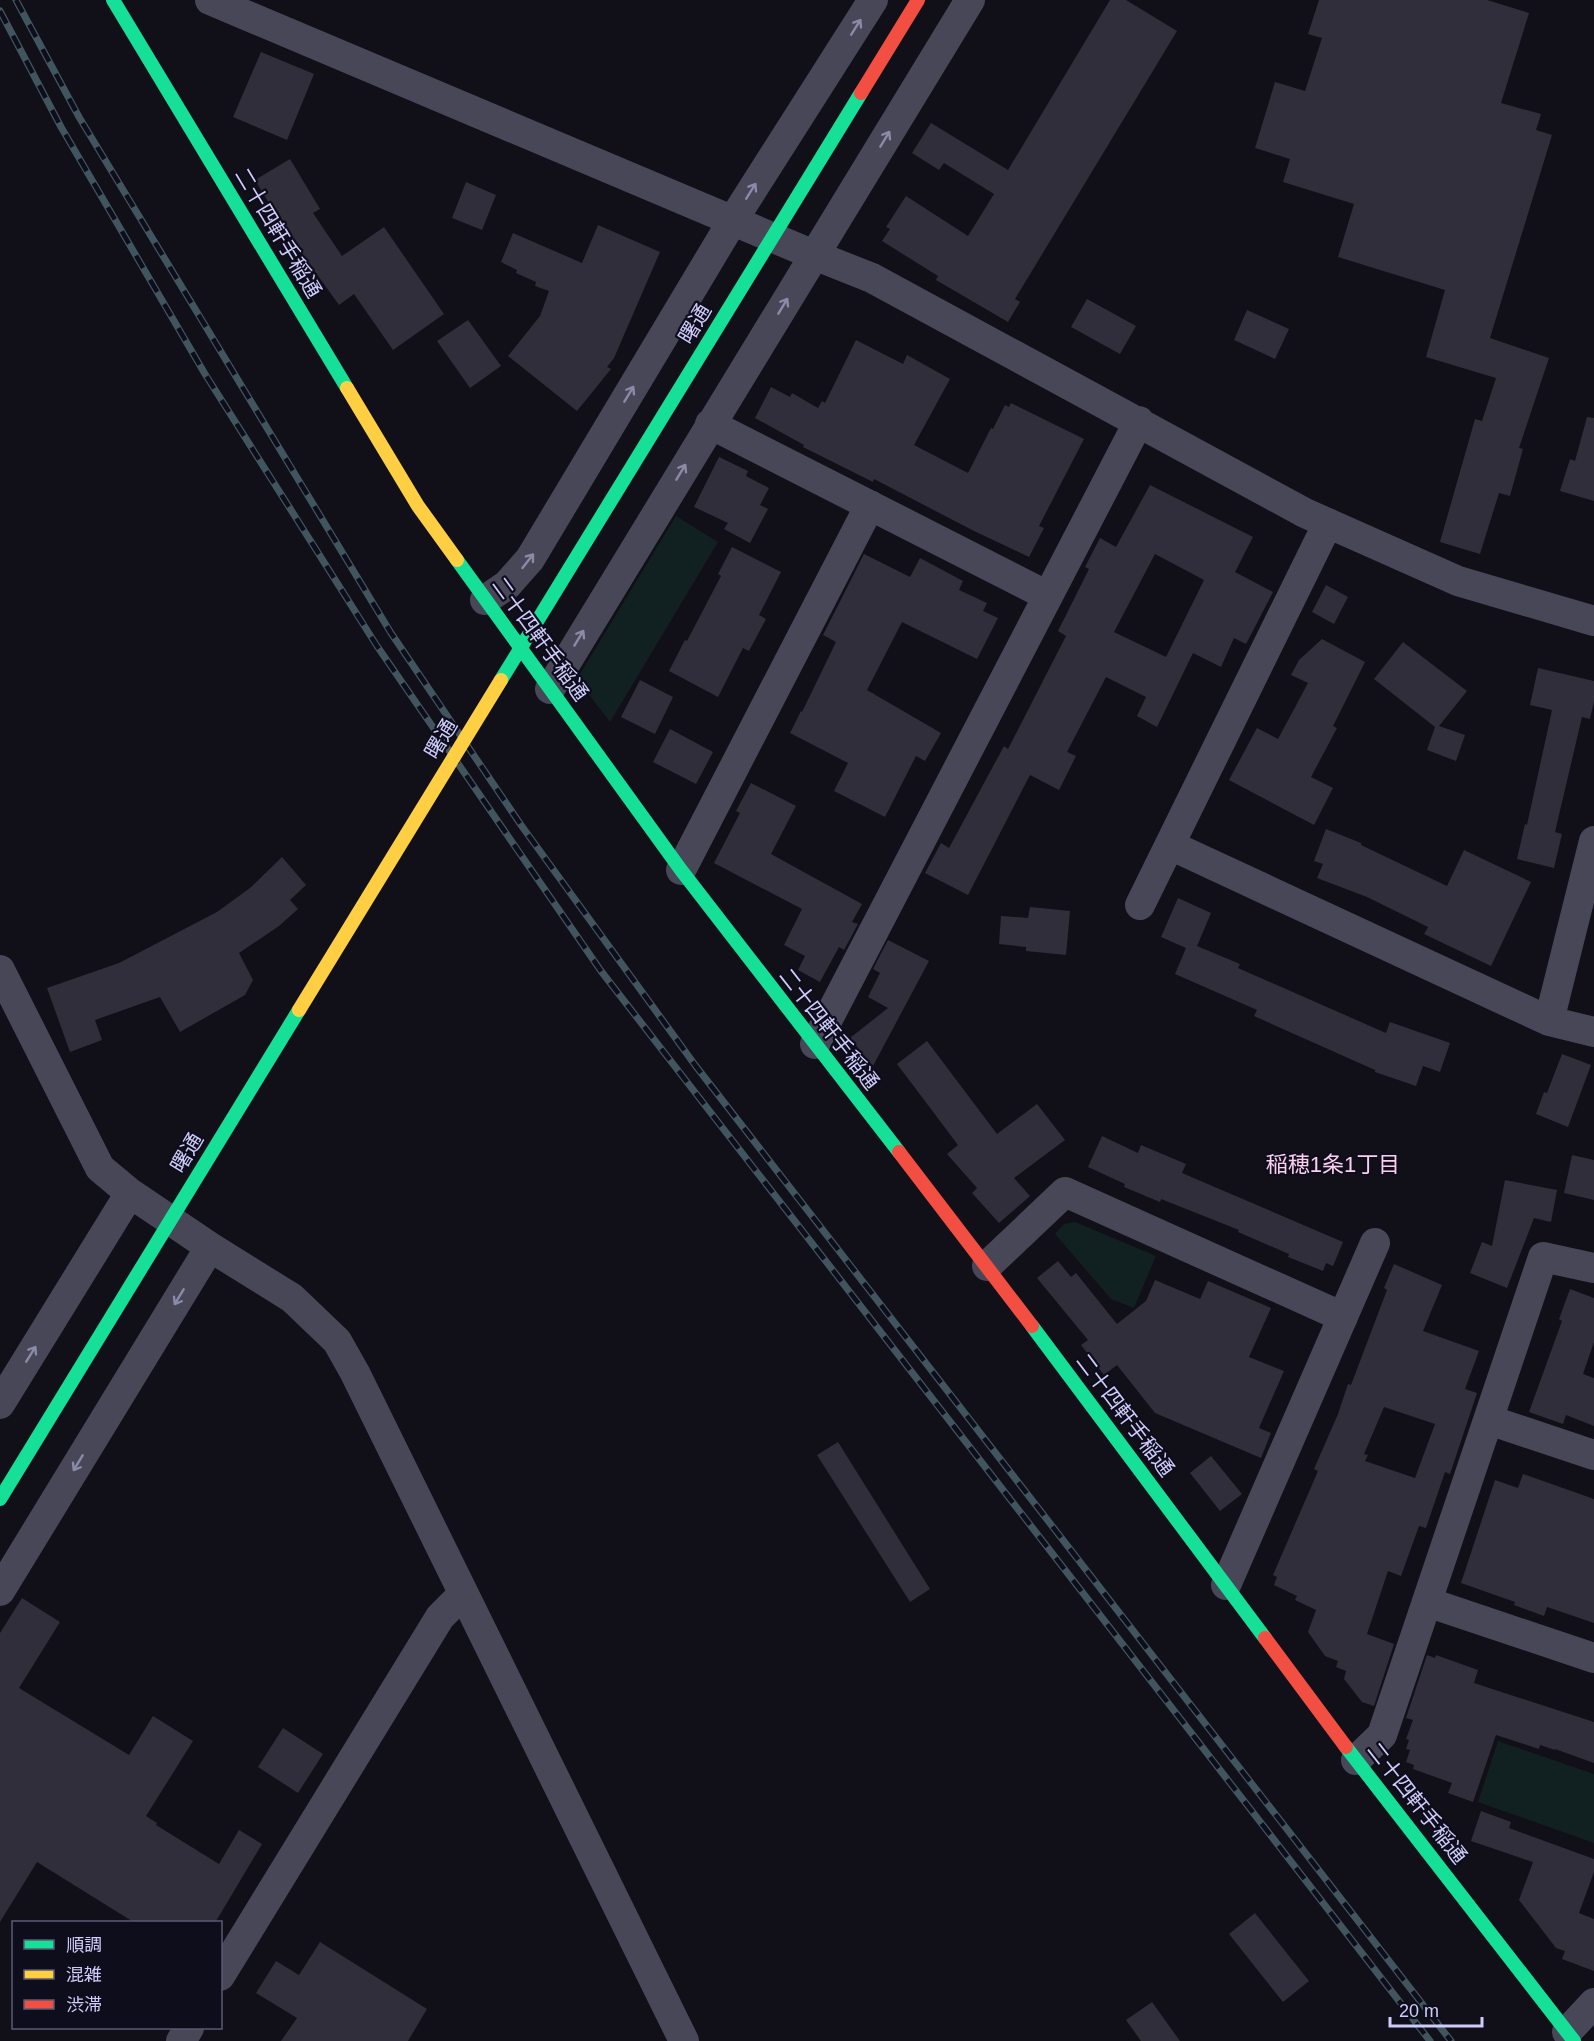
<svg xmlns="http://www.w3.org/2000/svg" width="1594" height="2041" viewBox="0 0 1594 2041" font-family="Arial,'Noto Sans JP',sans-serif">
<style>
.green{fill:#112121}
.building{fill:#2f2e3a;fill-rule:evenodd}
.lines{fill:none;stroke-linecap:round;stroke-linejoin:round}
.street{stroke:#474758;stroke-width:30}
.fast{stroke:#16e098;stroke-width:14}
.slow{stroke:#ffcf43;stroke-width:14}
.jam{stroke:#f24e42;stroke-width:14}
.rail-casing{stroke:#41555f;stroke-width:7}
.rail{stroke:#0e0d1b;stroke-width:4.5;stroke-dasharray:14;stroke-linecap:butt}
.fast-bridge{stroke:#16e098;stroke-width:14}
.slow-bridge{stroke:#ffcf43;stroke-width:14}
.jam-bridge{stroke:#f24e42;stroke-width:14}
.oneway{stroke:#8a8aa9}
.labels{text-anchor:middle;stroke-width:4.5;stroke-linejoin:round;paint-order:stroke}
.street-label{font-size:21px;fill:#cdccfa;stroke:#0e0d1b}
.neighbourhood-label{font-size:22px;fill:#faceef;stroke:#0e0d1b}
</style>
<rect width="100%" height="100%" fill="#111018"/>
<path class="green" d="M 676,516 L 718,542 L 610,722 L 577,679 Z
M 1075,1222 L 1156,1256 L 1134,1308 L 1111,1299 L 1055,1234 L 1064,1224 Z
M 1498,1741 L 1594,1774 L 1594,1843 L 1478,1802 Z"/>
<path class="building" d="M 1110,0 L 1126,0 L 1177,31 L 1015,299 L 1020,302 L 1008,322 L 936,280 L 938,276 L 882,241 L 890,229 L 886,227 L 906,196 L 968,236 L 994,194 L 944,163 L 939,170 L 912,153 L 931,123 L 1008,170 Z
M 1319,0 L 1487,0 L 1529,13 L 1501,103 L 1541,114 L 1536,130 L 1552,135 L 1490,338 L 1549,358 L 1519,448 L 1523,449 L 1510,496 L 1499,493 L 1480,554 L 1440,542 L 1475,419 L 1482,421 L 1496,378 L 1426,357 L 1445,290 L 1338,257 L 1354,204 L 1283,182 L 1290,159 L 1255,148 L 1275,82 L 1305,91 L 1322,38 L 1308,34 Z
M 261,52 L 314,74 L 287,140 L 233,117 Z
M 290,159 L 320,209 L 313,213 L 342,256 L 384,227 L 444,314 L 393,350 L 354,294 L 339,305 L 285,230 L 255,180 Z
M 466,182 L 496,195 L 482,230 L 452,218 Z
M 598,225 L 660,252 L 614,358 L 607,367 L 611,369 L 577,411 L 508,356 L 540,316 L 549,291 L 535,286 L 536,282 L 516,273 L 517,270 L 501,262 L 513,233 L 582,263 Z
M 1087,299 L 1136,326 L 1120,354 L 1071,327 Z
M 1247,310 L 1289,329 L 1275,359 L 1234,340 Z
M 468,320 L 501,366 L 470,388 L 437,341 Z
M 856,340 L 903,364 L 907,355 L 950,379 L 914,445 L 968,473 L 991,428 L 993,429 L 1005,405 L 1009,407 L 1011,403 L 1084,439 L 1039,526 L 1044,528 L 1029,557 L 974,531 L 874,479 L 873,482 L 803,447 L 804,445 L 755,418 L 771,387 L 790,397 L 792,393 L 818,408 L 822,401 L 825,403 Z
M 1587,417 L 1594,418 L 1594,501 L 1560,491 L 1570,459 L 1575,461 Z
M 719,457 L 748,471 L 746,476 L 769,488 L 760,505 L 768,509 L 750,543 L 724,529 L 728,523 L 694,507 Z
M 1150,485 L 1253,537 L 1235,572 L 1273,592 L 1246,644 L 1234,638 L 1221,667 L 1193,653 L 1157,727 L 1137,716 L 1146,697 L 1106,677 L 1067,752 L 1076,756 L 1059,790 L 1030,775 L 968,895 L 925,873 L 941,843 L 949,848 L 1004,746 L 1008,749 L 1066,636 L 1058,631 L 1089,569 L 1085,567 L 1100,538 L 1116,547 ZM 1155,554 L 1204,580 L 1166,657 L 1114,632 Z
M 732,547 L 781,572 L 759,615 L 766,619 L 749,651 L 743,648 L 718,697 L 669,671 L 685,640 L 687,641 L 721,576 L 718,574 Z
M 864,554 L 910,577 L 920,558 L 963,581 L 959,590 L 987,603 L 983,611 L 998,618 L 977,659 L 902,622 L 867,690 L 941,733 L 925,761 L 916,756 L 885,817 L 834,791 L 848,763 L 790,733 L 801,711 L 802,712 L 836,642 L 823,635 Z
M 1326,585 L 1348,597 L 1334,624 L 1312,612 Z
M 1322,639 L 1365,662 L 1333,726 L 1337,728 L 1311,777 L 1333,788 L 1314,825 L 1229,780 L 1257,728 L 1278,739 L 1308,683 L 1291,675 L 1299,660 Z
M 1403,642 L 1467,691 L 1439,726 L 1465,735 L 1456,761 L 1427,750 L 1435,727 L 1374,679 Z
M 1538,668 L 1594,681 L 1594,701 L 1590,719 L 1582,717 L 1555,832 L 1562,834 L 1554,868 L 1517,859 L 1525,824 L 1527,825 L 1552,710 L 1530,705 Z
M 640,680 L 673,697 L 655,734 L 621,717 Z
M 670,729 L 713,752 L 696,784 L 653,762 Z
M 751,783 L 796,806 L 771,854 L 862,904 L 852,922 L 858,924 L 844,950 L 839,947 L 820,982 L 798,970 L 805,956 L 784,945 L 802,909 L 714,863 L 740,813 L 736,811 Z
M 1326,829 L 1361,843 L 1361,845 L 1447,886 L 1464,850 L 1531,882 L 1491,966 L 1424,934 L 1428,927 L 1367,897 L 1317,878 L 1323,864 L 1314,861 Z
M 282,857 L 306,885 L 290,900 L 298,909 L 279,926 L 239,953 L 253,980 L 245,995 L 180,1032 L 160,997 L 95,1020 L 102,1040 L 70,1052 L 47,988 L 119,963 L 217,912 L 250,888 Z
M 1178,898 L 1211,913 L 1197,946 L 1240,964 L 1238,968 L 1386,1033 L 1390,1022 L 1450,1043 L 1440,1072 L 1423,1066 L 1416,1086 L 1375,1072 L 1375,1070 L 1254,1016 L 1257,1010 L 1175,974 L 1186,948 L 1161,937 Z
M 1030,907 L 1070,911 L 1066,955 L 1026,951 L 1026,947 L 999,944 L 1001,916 L 1028,918 Z
M 888,940 L 929,961 L 873,1066 L 850,1038 L 888,1008 L 868,997 L 880,973 L 873,969 Z
M 927,1041 L 997,1134 L 1037,1104 L 1065,1140 L 1014,1178 L 1030,1196 L 999,1223 L 972,1193 L 977,1188 L 947,1154 L 958,1145 L 897,1064 Z
M 1562,1054 L 1591,1065 L 1568,1127 L 1536,1114 L 1544,1092 L 1547,1093 Z
M 1102,1136 L 1138,1153 L 1141,1145 L 1186,1164 L 1182,1173 L 1343,1242 L 1333,1266 L 1326,1263 L 1323,1271 L 1288,1257 L 1289,1254 L 1238,1232 L 1239,1230 L 1161,1199 L 1160,1202 L 1124,1187 L 1125,1184 L 1088,1167 Z
M 1572,1155 L 1594,1160 L 1594,1200 L 1564,1193 Z
M 1505,1180 L 1557,1190 L 1551,1222 L 1534,1218 L 1507,1288 L 1470,1273 L 1482,1242 L 1492,1246 Z
M 1058,1261 L 1071,1277 L 1076,1273 L 1117,1324 L 1146,1301 L 1155,1280 L 1200,1299 L 1208,1281 L 1271,1308 L 1249,1357 L 1284,1371 L 1259,1428 L 1271,1433 L 1261,1458 L 1155,1413 L 1117,1365 L 1104,1375 L 1081,1345 L 1088,1340 L 1037,1278 Z
M 1394,1264 L 1442,1285 L 1423,1331 L 1479,1351 L 1465,1389 L 1477,1393 L 1450,1474 L 1445,1472 L 1426,1528 L 1419,1526 L 1401,1576 L 1388,1571 L 1367,1634 L 1394,1644 L 1374,1706 L 1362,1702 L 1344,1679 L 1346,1671 L 1336,1667 L 1338,1661 L 1325,1656 L 1308,1632 L 1316,1610 L 1295,1600 L 1297,1596 L 1274,1585 L 1277,1577 L 1273,1575 L 1318,1471 L 1314,1469 L 1338,1414 L 1348,1384 L 1351,1385 L 1387,1290 L 1384,1288 ZM 1384,1407 L 1435,1424 L 1415,1478 L 1365,1461 L 1368,1455 L 1364,1454 Z
M 1570,1289 L 1594,1298 L 1594,1342 L 1583,1374 L 1594,1378 L 1594,1426 L 1566,1415 L 1563,1424 L 1529,1412 L 1562,1321 L 1559,1319 Z
M 838,1442 L 930,1589 L 910,1602 L 817,1455 Z
M 1211,1456 L 1242,1494 L 1220,1511 L 1190,1473 Z
M 1523,1474 L 1594,1499 L 1594,1623 L 1547,1607 L 1544,1616 L 1514,1605 L 1515,1602 L 1461,1583 L 1495,1480 L 1518,1488 Z
M 22,1598 L 60,1622 L 19,1688 L 129,1755 L 153,1716 L 193,1741 L 146,1816 L 157,1823 L 156,1825 L 219,1864 L 239,1830 L 262,1844 L 215,1923 L 135,1923 L 37,1862 L 0,1922 L 0,1633 Z
M 1427,1655 L 1435,1658 L 1436,1655 L 1478,1670 L 1474,1683 L 1594,1722 L 1594,1763 L 1555,1749 L 1555,1750 L 1540,1745 L 1539,1749 L 1496,1735 L 1473,1802 L 1448,1793 L 1452,1783 L 1413,1769 L 1414,1765 L 1406,1762 L 1410,1750 L 1406,1749 L 1409,1740 L 1406,1739 L 1413,1720 L 1406,1718 Z
M 283,1728 L 323,1754 L 298,1793 L 258,1767 Z
M 1481,1811 L 1511,1822 L 1509,1828 L 1594,1859 L 1594,1872 L 1579,1913 L 1594,1919 L 1594,1971 L 1562,1959 L 1565,1951 L 1556,1948 L 1519,1900 L 1533,1862 L 1471,1841 Z
M 1255,1913 L 1309,1981 L 1283,2002 L 1229,1934 Z
M 320,1942 L 427,2009 L 408,2041 L 281,2041 L 297,2018 L 256,1993 L 276,1961 L 299,1975 Z
M 1152,2002 L 1180,2041 L 1141,2041 L 1126,2020 Z"/>
<g class="lines">
<path class="street" d="M 210,0 L 814,255 L 872,278 L 1305,513 L 1458,581 L 1594,621
M 710,424 L 1048,596
M 485,600 L 507,585 L 530,559 L 733,220 L 873,0
M 550,689 L 970,0
M 1170,845 L 1549,1021 L 1594,1032
M 681,870 L 870,505
M 1140,905 L 1328,523
M 0,970 L 100,1168 L 130,1193 L 210,1247 L 292,1298 L 337,1341 L 355,1373 L 684,2041
M 1549,1021 L 1594,841
M 815,1044 L 1139,421
M 987,1266 L 1065,1192 L 1343,1317
M 0,1404 L 130,1193
M 1489,1420 L 1594,1455
M 1226,1585 L 1375,1243
M 0,1591 L 210,1247
M 1427,1602 L 1594,1658
M 1356,1760 L 1382,1735 L 1543,1257 L 1594,1268
M 220,1976 L 440,1617 L 463,1594
M 1567,2032 L 1594,2003
M 181,2041 L 189,2028"/>
<path class="fast" d="M 113,0 L 347,388
M 457,560 L 681,870 L 899,1152
M 1032,1326 L 1265,1638
M 1346,1747 L 1574,2041"/>
<path class="slow" d="M 347,388 L 418,506 L 457,560"/>
<path class="jam" d="M 899,1152 L 1032,1326
M 1265,1638 L 1346,1747"/>
<defs>
<path id="rail" d="M 16,0 L 79,117 L 391,633 L 521,825 L 695,1065 L 1451,2041
M 0,11 L 61,127 L 205,374 L 377,646 L 601,971 L 1430,2041"/>
</defs>
<use href="#rail" class="rail-casing"/>
<use href="#rail" class="rail"/>
<path class="fast-bridge" d="M 501,680 L 861,93
M 0,1499 L 299,1010"/>
<path class="slow-bridge" d="M 299,1010 L 501,680"/>
<path class="jam-bridge" d="M 861,93 L 918,0"/>
</g>
<defs><path id="oneway-shaft" d="M-6 0H5M1.5-3L5.5 0L1.5 3" fill="none" stroke-width="1.6" stroke-linecap="round" stroke-linejoin="round" transform="scale(1.5)"/></defs>
<g class="oneway">
<use href="#oneway-shaft" transform="translate(856 27) rotate(-58)"/>
<use href="#oneway-shaft" transform="translate(885 139) rotate(-59)"/>
<use href="#oneway-shaft" transform="translate(751 191) rotate(-58)"/>
<use href="#oneway-shaft" transform="translate(783 306) rotate(-59)"/>
<use href="#oneway-shaft" transform="translate(629 394) rotate(-59)"/>
<use href="#oneway-shaft" transform="translate(681 472) rotate(-59)"/>
<use href="#oneway-shaft" transform="translate(528 561) rotate(-52)"/>
<use href="#oneway-shaft" transform="translate(579 638) rotate(-59)"/>
<use href="#oneway-shaft" transform="translate(179 1297) rotate(121)"/>
<use href="#oneway-shaft" transform="translate(31 1354) rotate(-58)"/>
<use href="#oneway-shaft" transform="translate(78 1463) rotate(121)"/>
</g>
<g class="labels">
<g class="street-label">
<text transform="translate(278 233) rotate(59)" y="7">二十四軒手稲通</text>
<text transform="translate(695 324) rotate(-59)" y="7">曙通</text>
<text transform="translate(540 639) rotate(54)" y="7">二十四軒手稲通</text>
<text transform="translate(441 739) rotate(-59)" y="7">曙通</text>
<text transform="translate(829 1029) rotate(52)" y="7">二十四軒手稲通</text>
<text transform="translate(187 1153) rotate(-59)" y="7">曙通</text>
<text transform="translate(1125 1415) rotate(53)" y="7">二十四軒手稲通</text>
<text transform="translate(1417 1803) rotate(52)" y="7">二十四軒手稲通</text>
</g>
<g class="neighbourhood-label">
<text x="1333" y="1172">稲穂1条1丁目</text>
</g>
</g>
<rect x="12" y="1921" width="210" height="108" fill="#0e0d1b" stroke="#5a5974" stroke-width="1.5"/>
<rect x="24" y="1940" width="30" height="9" fill="#16e098" stroke="#5a5974" stroke-width="1.5"/>
<text x="66" y="1951" font-size="18" fill="#cdccfa">順調</text>
<rect x="24" y="1970" width="30" height="9" fill="#ffcf43" stroke="#5a5974" stroke-width="1.5"/>
<text x="66" y="1981" font-size="18" fill="#cdccfa">混雑</text>
<rect x="24" y="2000" width="30" height="9" fill="#f24e42" stroke="#5a5974" stroke-width="1.5"/>
<text x="66" y="2011" font-size="18" fill="#cdccfa">渋滞</text>
<path d="M1390 2017v9h92v-9" fill="none" stroke="#cdccfa" stroke-width="3"/>
<text x="1399" y="2017" font-size="18" fill="#cdccfa" stroke="#0e0d1b" stroke-width="4.5" paint-order="stroke">20 m</text>
</svg>
